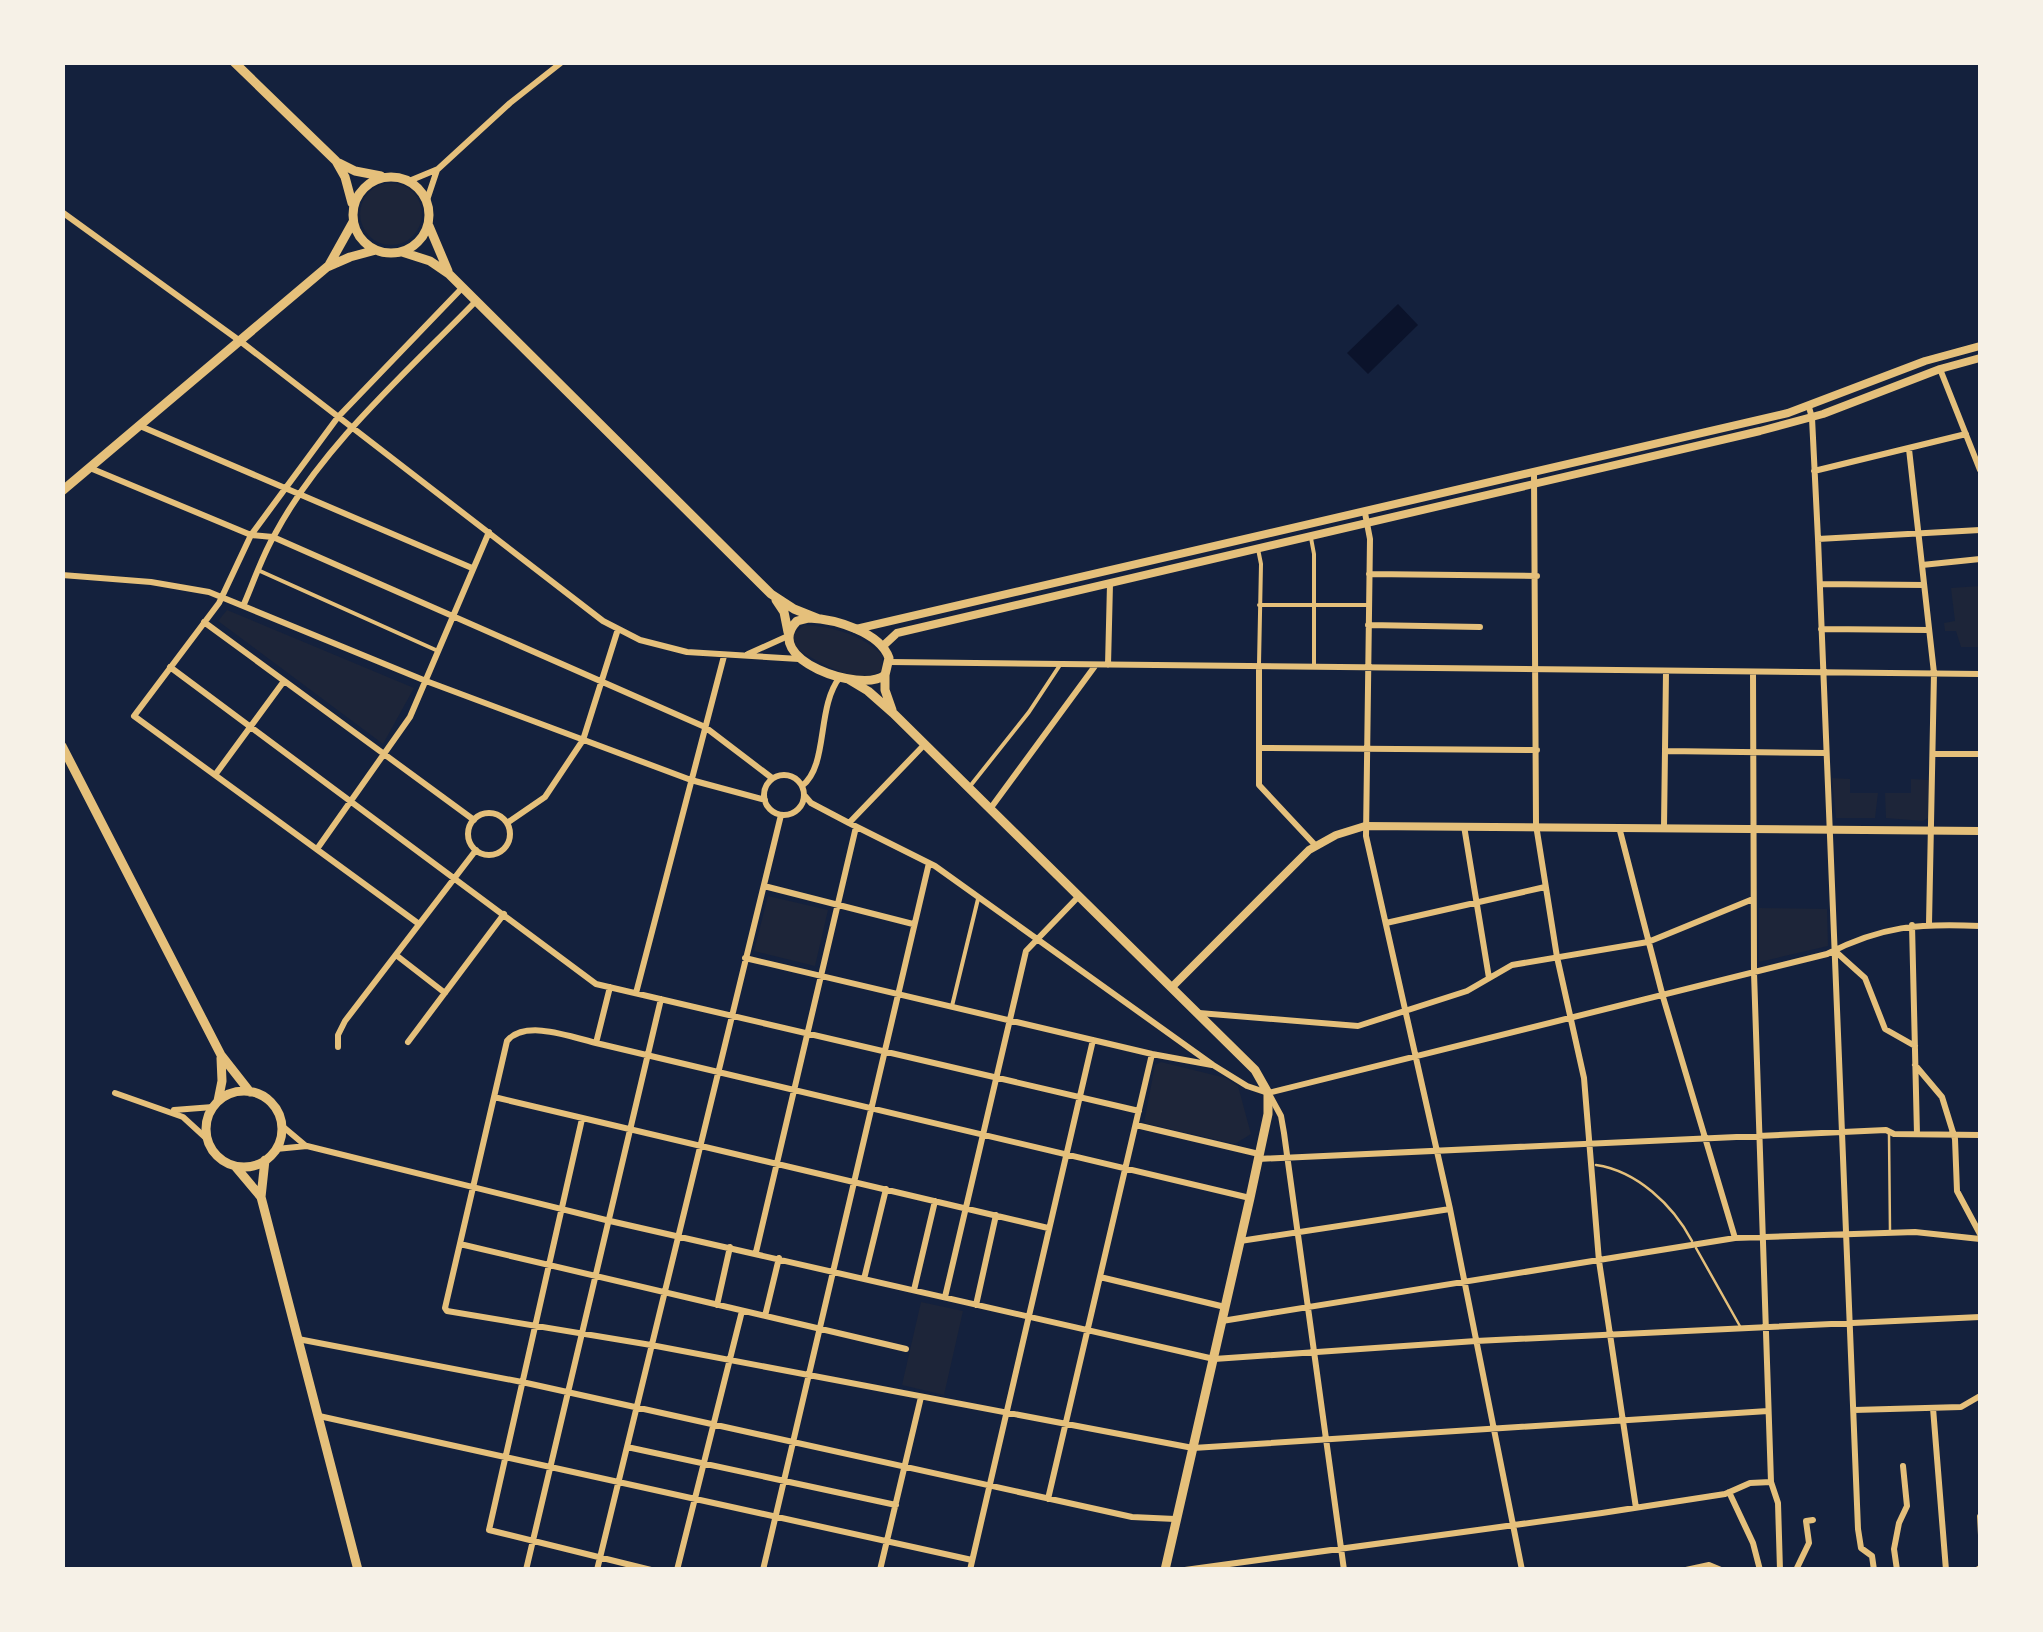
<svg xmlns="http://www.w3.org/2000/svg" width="2043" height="1632" viewBox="0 0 2043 1632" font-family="Overpass,sans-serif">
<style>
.green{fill:#1d2539}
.water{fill:#0b132b}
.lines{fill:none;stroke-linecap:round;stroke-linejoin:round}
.service{stroke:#e5c07b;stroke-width:2.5}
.pedestrian{stroke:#e5c07b;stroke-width:4}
.minor{stroke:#e5c07b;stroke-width:6}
.secondary{stroke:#e5c07b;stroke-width:8}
.primary{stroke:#e5c07b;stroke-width:9}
</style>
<rect width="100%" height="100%" fill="#14213d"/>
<path class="green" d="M360 214a31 31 0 1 1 62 0a31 31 0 1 1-62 0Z
M 1980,586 L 1980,647 L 1961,647 L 1956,631 L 1945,631 L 1944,623 L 1955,621 L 1951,588 Z
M 227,610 L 414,688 L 383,744 L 218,621 Z
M 804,625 C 831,626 864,635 883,656 L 881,671 C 858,686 822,664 800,651 L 794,645 L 794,634 Z
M 1832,778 L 1850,779 L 1850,793 L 1878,793 L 1875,818 L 1836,818 Z
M 1911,779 L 1930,780 L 1928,818 L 1923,821 L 1886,818 L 1885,793 L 1911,793 Z
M 768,896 L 828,910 L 815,966 L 754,951 Z
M 1759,908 L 1827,909 L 1828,946 L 1759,962 Z
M 1161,1062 L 1226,1078 L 1238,1086 L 1251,1134 L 1235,1144 L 1144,1123 L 1155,1065 Z
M 921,1302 L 963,1311 L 944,1395 L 902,1385 Z"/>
<path class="water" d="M 1398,304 L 1418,325 L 1368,374 L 1347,353 Z"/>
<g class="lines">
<path class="service" d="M 1889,1134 L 1890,1231
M 1596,1165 C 1637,1171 1673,1205 1692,1241
M 1696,1248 L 1741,1328"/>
<path class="pedestrian" d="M 1311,538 L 1314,554 L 1314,667
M 1258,549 L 1261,564 L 1259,664
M 260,571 L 438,651
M 1259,605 L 1368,605
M 971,785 L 1029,712 L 1060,665
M 952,1006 L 978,899
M 1979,1516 L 1980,1535"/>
<path class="minor" d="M 409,181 L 438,169 L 510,103 L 562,62
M 427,200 L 437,170
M 62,212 L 240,341 L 603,621 L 640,640 L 687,652 L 799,659
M 1940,369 L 1980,470
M 1809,407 L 1812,418 L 1818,539 L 1858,1529 L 1861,1548 L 1872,1556 L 1874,1570
M 140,426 L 472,568
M 1909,449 L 1934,673 L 1929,924
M 90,468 L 251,535 L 273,537 L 705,727 L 772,778
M 1814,471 L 1966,434
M 1534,473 L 1536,825 L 1557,957 L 1584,1078 L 1599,1261 L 1636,1508
M 1365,513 L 1370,539 L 1366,836 L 1450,1209 L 1522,1570
M 1818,539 L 1980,530
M 1922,565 L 1980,559
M 1369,574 L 1537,576
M 62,575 L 151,582 L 209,592 L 426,681 L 691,780 L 765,800
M 1820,584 L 1924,585
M 244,604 C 254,581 262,556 275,534 C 322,446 407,372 476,301
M 204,622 L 474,820
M 1368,625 L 1480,627
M 1821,629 L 1928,630
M 748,654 L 788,636
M 890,662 L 1980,674
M 1108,665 L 1110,584
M 170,667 L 596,984 L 1139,1111
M 1259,667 L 1259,785 L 1316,846
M 1753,672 L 1754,973 L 1771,1482 L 1778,1503 L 1780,1570
M 1259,748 L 1537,750
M 1665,751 L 1826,753
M 1934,754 L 1980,754
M764 795a20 20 0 1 1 40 0a20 20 0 1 1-40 0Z
M 215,775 L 284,681
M 802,786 C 829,765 816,707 840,677
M 805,796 L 811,803 L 849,823 L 935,866 L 1213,1065 L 1247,1086 L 1268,1093 L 1827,954 C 1881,926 1920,923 1980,926
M 990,809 L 1095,666
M468 834a21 21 0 1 1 42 0a21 21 0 1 1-42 0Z
M 507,823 L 545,797 L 583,740 L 618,629
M 849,823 L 924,745
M 1464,826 L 1489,978
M 1619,827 L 1663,997 L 1735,1238
M 1664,827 L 1666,672
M 317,849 L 410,717 L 489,532
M 764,886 L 913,924
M 1386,923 L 1545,887
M 419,924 L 134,716 L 219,603 L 251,535 L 338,417 L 463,287
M 1912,925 L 1917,1134
M 1835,951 L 1865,978 L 1885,1029 L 1915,1046
M 396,955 L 445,993
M 745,958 L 1152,1054 L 1212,1065
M 636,993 L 724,656
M 1199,1013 L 1358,1026 L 1467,991 L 1512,965 L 1648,942 L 1753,899
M 408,1042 L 504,914
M 596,1043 L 610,987
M 338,1047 L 338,1035 L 345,1021 L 476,850
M 1915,1065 L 1942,1097 L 1955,1139 L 1957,1191 L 1980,1234
M 115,1093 L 183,1117 L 207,1139
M 1269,1094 L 1281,1116 L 1284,1133 L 1344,1570
M 494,1097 L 1048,1228
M 174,1110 L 213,1107
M 582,1119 L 489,1530 L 651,1570
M 281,1125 L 306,1146
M 1136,1125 L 1259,1154
M 276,1149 L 307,1146 L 610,1221 L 1214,1359 L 1476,1341 L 1980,1317
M 1258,1159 L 1886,1130 L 1894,1134 L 1980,1135
M 1250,1198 L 596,1043 C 572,1037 525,1019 507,1041 L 445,1308 L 447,1311 L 651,1345 L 1193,1448 L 1768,1411
M 1240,1241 L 1450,1209
M 460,1244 L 906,1349
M 756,1252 L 856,827
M 1100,1277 L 1225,1307
M 864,1279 L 886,1189
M 914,1290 L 935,1201
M 945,1297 L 1026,951 L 1079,896
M 717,1305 L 730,1247
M 976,1305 L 996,1215
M 765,1316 L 779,1258
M 1222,1321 L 1735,1238 L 1915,1232 L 1980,1239
M 298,1339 L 522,1382 L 1132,1517 L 1175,1519
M 1933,1408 L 1946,1570
M 1854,1410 L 1961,1407 L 1980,1396
M 319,1416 L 972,1560
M 627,1447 L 896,1505
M 1729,1492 L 1753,1543 L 1760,1570
M 1048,1499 L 1152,1054
M 526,1570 L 661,999
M 597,1570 L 781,815
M 677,1570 L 742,1311
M 763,1570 L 929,863
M 880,1570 L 921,1397
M 970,1570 L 1093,1040
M 1185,1570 L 1602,1513 L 1725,1494 L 1750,1483 L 1771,1482
M 1686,1570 L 1709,1565 L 1721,1570
M 1796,1570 L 1809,1543 L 1806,1521 L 1813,1520
M 1897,1570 L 1894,1549 L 1899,1523 L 1907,1506 L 1903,1466
M 1977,1570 L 1980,1568"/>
<path class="secondary" d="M 856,629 L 1788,413 L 1925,361 L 1980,346
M 883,646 L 897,633 L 1760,431 L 1823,414 L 1940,369 L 1980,358
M 1172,987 L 1309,850 L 1336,835 L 1365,826 L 1980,831"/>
<path class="primary" d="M 234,62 L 336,161 L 345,177 L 352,203
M 339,163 L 355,171 L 381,176
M353 215a38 38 0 1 1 76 0a38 38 0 1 1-76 0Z
M 429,226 L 448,271
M 402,252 L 430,261 L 449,274 L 771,594 L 794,609 L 819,619
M 329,265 L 353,222
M 62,491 L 327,267 L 350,257 L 376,250
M 776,600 L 784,612 L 788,632
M 809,618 C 835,619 880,632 889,658 L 885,675 C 861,694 760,659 797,621 Z
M 885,675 L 885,690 L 892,710
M 848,679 L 868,691 L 893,713 L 1255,1070 L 1268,1093 L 1268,1114 L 1250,1198 L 1165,1570
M 62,746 L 221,1055 L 250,1092
M206 1129a38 38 0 1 1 76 0a38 38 0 1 1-76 0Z
M 218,1101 L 222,1081 L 221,1058
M 265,1160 L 261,1197 L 358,1570
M 235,1166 L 261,1197"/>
</g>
<rect width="2043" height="1632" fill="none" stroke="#f6f1e7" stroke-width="130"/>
</svg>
